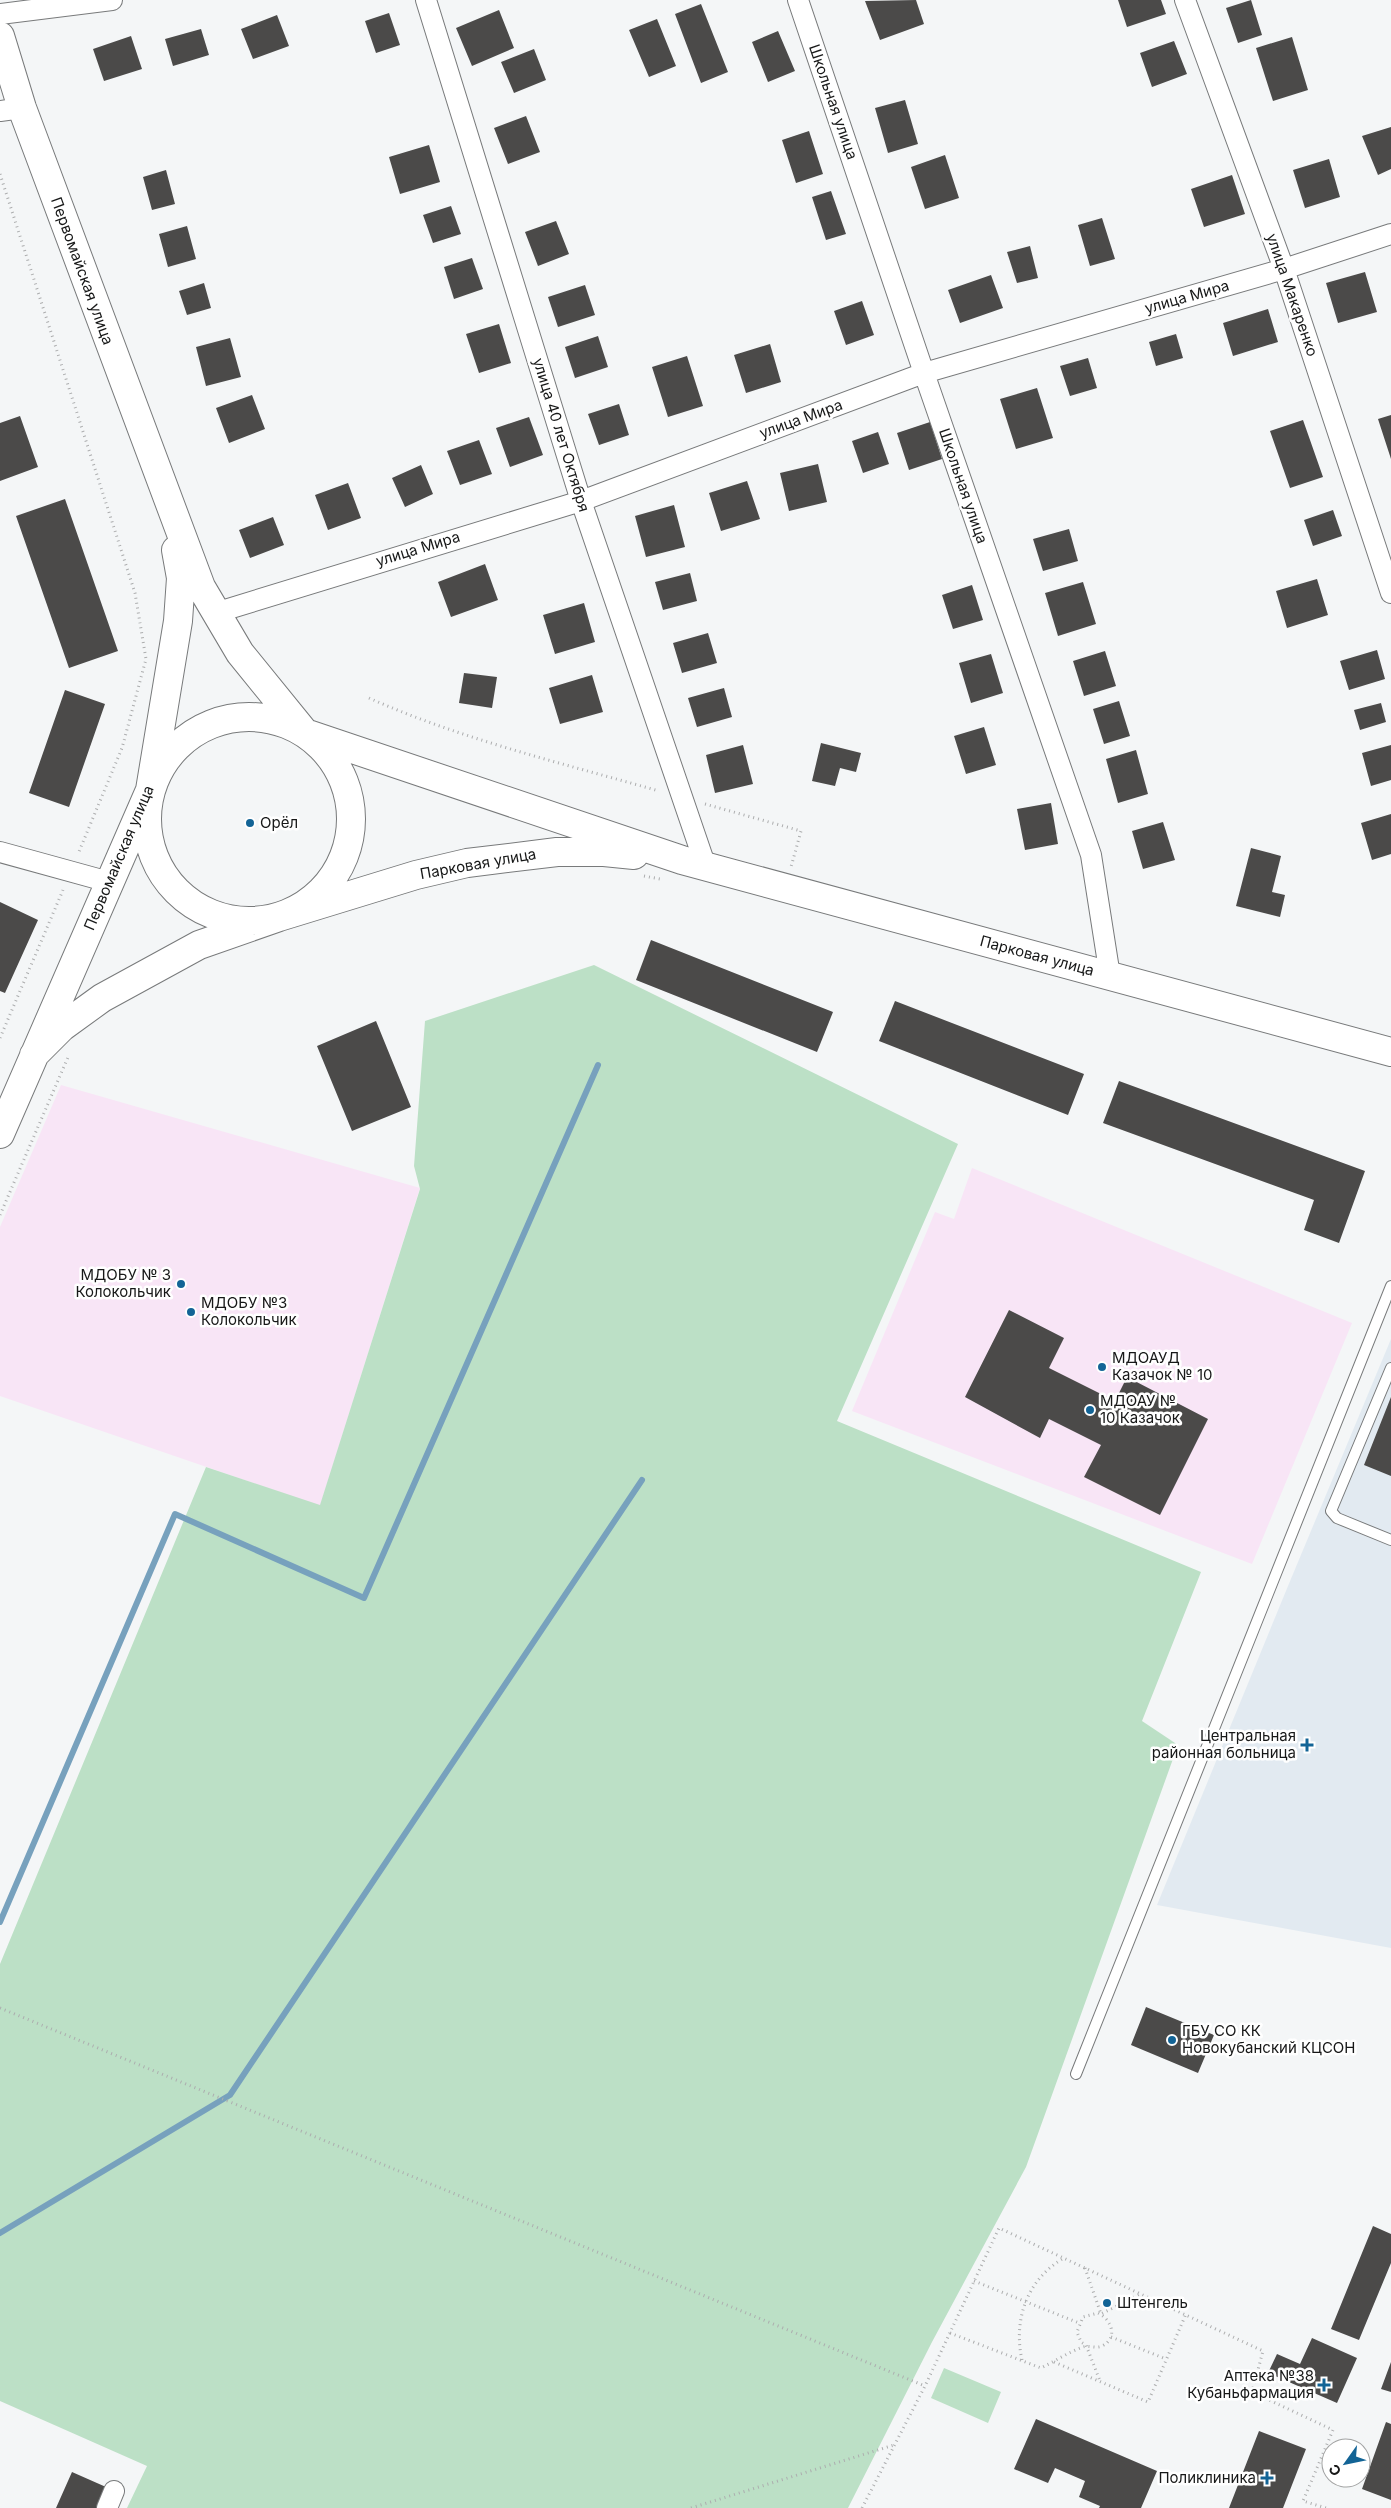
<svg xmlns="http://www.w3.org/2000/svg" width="1391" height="2508" viewBox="0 0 1391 2508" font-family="Inter,sans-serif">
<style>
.built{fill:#e2eaf1}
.education{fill:#f8e5f6}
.green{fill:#bce0c6}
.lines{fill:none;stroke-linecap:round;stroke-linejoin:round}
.stream{stroke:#77a1bd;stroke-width:6}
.building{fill:#4b4a49}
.service-casing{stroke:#787a7b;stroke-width:12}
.minor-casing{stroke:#787a7b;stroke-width:22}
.secondary-casing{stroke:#787a7b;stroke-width:30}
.path{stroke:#acadae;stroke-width:3;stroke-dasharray:1 4;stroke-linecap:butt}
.service{stroke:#fff;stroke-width:10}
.minor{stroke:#fff;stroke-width:20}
.secondary{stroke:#fff;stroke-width:28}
.poi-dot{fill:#136496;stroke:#fff;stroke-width:2}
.labels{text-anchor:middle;stroke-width:5;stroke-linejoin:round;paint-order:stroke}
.street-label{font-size:15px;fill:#171818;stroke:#fff}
.poi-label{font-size:15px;fill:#171818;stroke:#fff;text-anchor:start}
</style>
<rect width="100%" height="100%" fill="#f4f6f7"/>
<path class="built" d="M 1391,1339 L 1391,1948 L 1157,1905 L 1288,1586 Z"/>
<path class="education" d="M 61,1085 L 420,1188 L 320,1506 L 0,1396 L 0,1227 Z
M 972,1168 L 1352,1323 L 1252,1564 L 852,1411 L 935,1212 L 954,1219 Z"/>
<path class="green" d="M 594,965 L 958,1144 L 837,1421 L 1201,1572 L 1142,1721 L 1178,1745 L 1026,2167 L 932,2342 L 848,2508 L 127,2508 L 147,2466 L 0,2401 L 0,1964 L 206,1467 L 320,1505 L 420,1189 L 414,1166 L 425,1021 Z
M 944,2368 L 1001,2392 L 988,2423 L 931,2398 Z"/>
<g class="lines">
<path class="stream" d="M 0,1922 L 175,1514 L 364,1598 L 598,1065
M 0,2233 L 230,2095 L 642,1480"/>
</g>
<path class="building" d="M 916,0 L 924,24 L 880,40 L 865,1 Z
M 1118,0 L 1161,0 L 1166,14 L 1127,27 Z
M 1251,0 L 1262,35 L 1238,43 L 1226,8 Z
M 701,4 L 728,72 L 701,83 L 675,14 Z
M 499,10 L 514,48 L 472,66 L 456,28 Z
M 389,13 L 400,45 L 376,53 L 365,21 Z
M 277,15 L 289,46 L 253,59 L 241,29 Z
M 657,19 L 676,66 L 649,77 L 629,30 Z
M 201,29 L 209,55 L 173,66 L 165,39 Z
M 778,31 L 795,71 L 768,82 L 752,42 Z
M 131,36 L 142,69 L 104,81 L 93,49 Z
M 1292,37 L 1308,90 L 1273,101 L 1256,48 Z
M 1174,41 L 1187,74 L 1152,87 L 1140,53 Z
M 534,49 L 546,80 L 514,93 L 501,62 Z
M 905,100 L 918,144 L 888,153 L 875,108 Z
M 526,116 L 540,152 L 508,164 L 494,128 Z
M 1391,127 L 1391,169 L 1378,175 L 1362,136 Z
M 809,131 L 823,174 L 796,183 L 782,140 Z
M 429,145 L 440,182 L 400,194 L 389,157 Z
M 945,155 L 959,198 L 925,209 L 911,167 Z
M 1329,159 L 1340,197 L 1305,208 L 1293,170 Z
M 166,170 L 175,204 L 152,210 L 143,177 Z
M 1232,175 L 1245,214 L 1204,227 L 1191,189 Z
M 831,191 L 846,234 L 826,240 L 812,197 Z
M 451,206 L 461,234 L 433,243 L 423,215 Z
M 1102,218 L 1115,259 L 1090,266 L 1078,225 Z
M 556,221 L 569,254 L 538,266 L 525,232 Z
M 187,226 L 196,259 L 168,267 L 159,234 Z
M 1030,246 L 1038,278 L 1017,283 L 1007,252 Z
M 472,258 L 483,289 L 454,299 L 444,267 Z
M 1365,272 L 1377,312 L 1338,323 L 1326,283 Z
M 991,275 L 1003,308 L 960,323 L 948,290 Z
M 204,283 L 211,308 L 187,315 L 179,291 Z
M 585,285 L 595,315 L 558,327 L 548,297 Z
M 862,301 L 874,335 L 846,345 L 834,311 Z
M 1268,309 L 1278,342 L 1233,356 L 1223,323 Z
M 499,324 L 511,363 L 479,373 L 466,334 Z
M 1176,334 L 1183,358 L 1156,366 L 1149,342 Z
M 598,336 L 608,367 L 575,378 L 565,347 Z
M 230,338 L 241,377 L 206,386 L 196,347 Z
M 770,344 L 781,382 L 746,393 L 734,355 Z
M 687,356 L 703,406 L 668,417 L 652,367 Z
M 1088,358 L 1097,388 L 1070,396 L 1060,366 Z
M 1037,388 L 1053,438 L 1016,449 L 1000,399 Z
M 252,395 L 265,429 L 229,443 L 216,408 Z
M 619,404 L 629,435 L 599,445 L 588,414 Z
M 1391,415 L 1391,459 L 1378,419 Z
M 20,416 L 38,467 L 0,481 L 0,423 Z
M 529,417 L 543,455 L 510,467 L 496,428 Z
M 1303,420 L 1323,477 L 1290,488 L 1270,431 Z
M 930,422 L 942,459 L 909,470 L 897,433 Z
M 878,432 L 889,464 L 863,473 L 852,441 Z
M 479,440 L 492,474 L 460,485 L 447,451 Z
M 818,464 L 827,502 L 789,511 L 780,473 Z
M 421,465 L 433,494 L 405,507 L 392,478 Z
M 747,481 L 760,519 L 721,531 L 709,493 Z
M 348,483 L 361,518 L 328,530 L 315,495 Z
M 65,499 L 118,651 L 69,668 L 16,516 Z
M 674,505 L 685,547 L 646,557 L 635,516 Z
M 1333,510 L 1342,536 L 1313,546 L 1304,520 Z
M 273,517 L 284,545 L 250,558 L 239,530 Z
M 1069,529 L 1078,561 L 1043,571 L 1033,539 Z
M 485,564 L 498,600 L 451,617 L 438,582 Z
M 690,573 L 697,601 L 663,610 L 655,582 Z
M 1317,579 L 1328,615 L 1287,628 L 1276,591 Z
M 1083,582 L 1096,624 L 1058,636 L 1045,593 Z
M 972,585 L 983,620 L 953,629 L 942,595 Z
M 584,603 L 595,642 L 555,654 L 543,615 Z
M 708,633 L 717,663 L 682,673 L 673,643 Z
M 1377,650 L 1385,679 L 1349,690 L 1340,661 Z
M 1105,651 L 1116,686 L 1084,696 L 1073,661 Z
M 991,654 L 1003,693 L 971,703 L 959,663 Z
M 464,673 L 497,677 L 492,708 L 459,703 Z
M 592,675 L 603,712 L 560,724 L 549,688 Z
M 724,688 L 732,717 L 697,727 L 688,698 Z
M 65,690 L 105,704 L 69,807 L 29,793 Z
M 1119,701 L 1130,736 L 1104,744 L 1093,709 Z
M 1381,703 L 1386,722 L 1360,730 L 1354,710 Z
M 984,727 L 996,765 L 966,774 L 954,736 Z
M 821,743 L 861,753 L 856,772 L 840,768 L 835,786 L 812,781 Z
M 743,745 L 753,784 L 715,793 L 706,755 Z
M 1391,745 L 1391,780 L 1371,786 L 1362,753 Z
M 1136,750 L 1148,794 L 1118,803 L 1106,759 Z
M 1051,803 L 1058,844 L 1025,850 L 1017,809 Z
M 1391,814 L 1391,854 L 1372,860 L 1361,823 Z
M 1163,822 L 1175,860 L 1143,869 L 1132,831 Z
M 1251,848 L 1281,856 L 1272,892 L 1285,895 L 1280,917 L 1236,906 Z
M 0,902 L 38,920 L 5,993 L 0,991 Z
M 651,940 L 833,1012 L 817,1052 L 636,980 Z
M 895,1001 L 1084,1074 L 1068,1115 L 879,1041 Z
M 376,1021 L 411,1107 L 352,1131 L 317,1046 Z
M 1119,1081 L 1365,1171 L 1339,1243 L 1304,1230 L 1314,1200 L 1103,1123 Z
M 1009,1310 L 1064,1338 L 1049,1368 L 1115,1401 L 1127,1377 L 1208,1419 L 1160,1515 L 1084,1477 L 1101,1445 L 1049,1419 L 1040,1438 L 965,1397 Z
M 1391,1397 L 1391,1476 L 1364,1465 Z
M 1146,2007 L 1214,2035 L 1198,2073 L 1131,2045 Z
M 1373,2226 L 1391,2234 L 1391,2263 L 1359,2340 L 1331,2329 Z
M 1312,2338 L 1357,2358 L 1337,2403 L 1268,2373 L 1277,2354 L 1300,2364 Z
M 1391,2362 L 1391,2392 L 1381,2389 Z
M 1036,2419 L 1157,2471 L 1141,2508 L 1099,2508 L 1100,2506 L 1079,2497 L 1085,2481 L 1055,2468 L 1048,2483 L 1014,2469 Z
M 1386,2422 L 1391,2424 L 1391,2500 L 1362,2489 Z
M 1259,2431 L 1306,2449 L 1283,2508 L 1229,2508 Z
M 72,2472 L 106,2487 L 97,2508 L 56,2508 Z"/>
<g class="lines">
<defs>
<path id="service" d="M 1391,1368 L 1331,1511 L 1337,1518 L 1391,1540
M 1076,2074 L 1391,1286"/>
<path id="minor" d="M 426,0 L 581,501 L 706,867
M 798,0 L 924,373 L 1091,855 L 1110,976
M 1185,0 L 1284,269 L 1391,593
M 0,14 L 112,0
M 0,111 L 22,108
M 215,613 L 581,501 L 924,373 L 1284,269 L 1391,234
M 0,852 L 109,882
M 107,2508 L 114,2491"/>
<path id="secondary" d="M 0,36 L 22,108 L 201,587 L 240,653 L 305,733 L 682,860 L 1391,1052
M147 819a102 102 0 1 1 204 0a102 102 0 1 1-204 0Z
M 34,1055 L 62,1027 L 102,998 L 199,945 L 279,917 L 416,875 L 467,863 L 557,852 L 604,852 L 634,855
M 0,1134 L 150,790 L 178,621 L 181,578 L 176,550"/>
</defs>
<use href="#service" class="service-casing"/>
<use href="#minor" class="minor-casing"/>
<use href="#secondary" class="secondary-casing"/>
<path class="path" d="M 0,174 L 135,593 L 146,659 L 122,748 L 78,854
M 369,698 C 461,739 561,763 659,791
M 705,804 L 801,831 L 791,867
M 644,876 L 660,879
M 0,1038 L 63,890
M 0,1215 L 69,1055
M 0,2008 L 925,2386
M 1085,2268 L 1101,2314 L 1140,2294
M 974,2281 L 1079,2323
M 950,2333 L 1041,2368 C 1055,2361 1069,2352 1083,2347 C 1089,2345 1096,2349 1102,2346 C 1119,2338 1111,2319 1098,2313 L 1083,2317 L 1077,2332 L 1081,2342 L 1086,2345 L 1100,2381
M 1111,2337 L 1166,2359
M 1022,2360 C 1013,2320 1027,2279 1064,2258
M 1054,2362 L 1148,2402 L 1186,2314
M 691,2508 L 894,2445
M 862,2508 L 925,2386 L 999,2228 L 1263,2351 L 1252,2392 L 1333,2430 L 1303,2501 L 1326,2508"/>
<use href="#service" class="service"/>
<use href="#minor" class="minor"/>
<use href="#secondary" class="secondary"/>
</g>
<g class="poi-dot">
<circle cx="250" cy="823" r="5"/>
<circle cx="181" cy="1284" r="5"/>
<circle cx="191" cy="1312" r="5"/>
<circle cx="1102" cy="1367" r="5"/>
<circle cx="1090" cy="1410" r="5"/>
<path d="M1304.5 1737.5h5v5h5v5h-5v5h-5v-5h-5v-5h5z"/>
<circle cx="1172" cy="2040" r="5"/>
<circle cx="1107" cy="2303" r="5"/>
<path d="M1321.5 2377.5h5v5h5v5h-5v5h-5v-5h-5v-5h5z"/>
<path d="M1264.5 2470.5h5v5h5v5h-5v5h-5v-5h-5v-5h5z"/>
</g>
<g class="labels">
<g class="street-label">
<text transform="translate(833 102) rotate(71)" y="5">Школьная улица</text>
<text transform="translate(82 271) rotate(70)" y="5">Первомайская улица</text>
<text transform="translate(1292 295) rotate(71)" y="5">улица Макаренко</text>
<text transform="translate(1187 297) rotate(-16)" y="5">улица Мира</text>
<text transform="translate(801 419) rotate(-20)" y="5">улица Мира</text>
<text transform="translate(561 435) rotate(73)" y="5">улица 40 лет Октября</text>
<text transform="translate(963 486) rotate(71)" y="5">Школьная улица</text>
<text transform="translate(418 549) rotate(-17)" y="5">улица Мира</text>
<text transform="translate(119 858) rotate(-67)" y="5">Первомайская улица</text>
<text transform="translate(478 864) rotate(-10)" y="5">Парковая улица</text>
<text transform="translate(1037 956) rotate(15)" y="5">Парковая улица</text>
</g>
<g class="poi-label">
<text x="260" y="828">Орёл</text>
<text x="171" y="1280" text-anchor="end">МДОБУ № 3<tspan x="171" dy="17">Колокольчик</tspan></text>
<text x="201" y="1308">МДОБУ №3<tspan x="201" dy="17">Колокольчик</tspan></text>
<text x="1112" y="1363">МДОАУД<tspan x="1112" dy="17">Казачок № 10</tspan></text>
<text x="1100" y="1406">МДОАУ №<tspan x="1100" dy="17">10 Казачок</tspan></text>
<text x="1296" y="1741" text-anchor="end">Центральная<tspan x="1296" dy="17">районная больница</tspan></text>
<text x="1182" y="2036">ГБУ СО КК<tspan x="1182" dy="17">Новокубанский КЦСОН</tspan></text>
<text x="1117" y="2308">Штенгель</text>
<text x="1314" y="2381" text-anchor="end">Аптека №38<tspan x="1314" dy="17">Кубаньфармация</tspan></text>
<text x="1256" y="2483" text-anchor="end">Поликлиника</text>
</g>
</g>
<g transform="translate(1346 2463) rotate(237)"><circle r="24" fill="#ffffff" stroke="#a2a3a3"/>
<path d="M0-4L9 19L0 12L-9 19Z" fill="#136496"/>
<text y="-8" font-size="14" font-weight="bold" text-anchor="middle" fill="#171818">С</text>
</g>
</svg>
